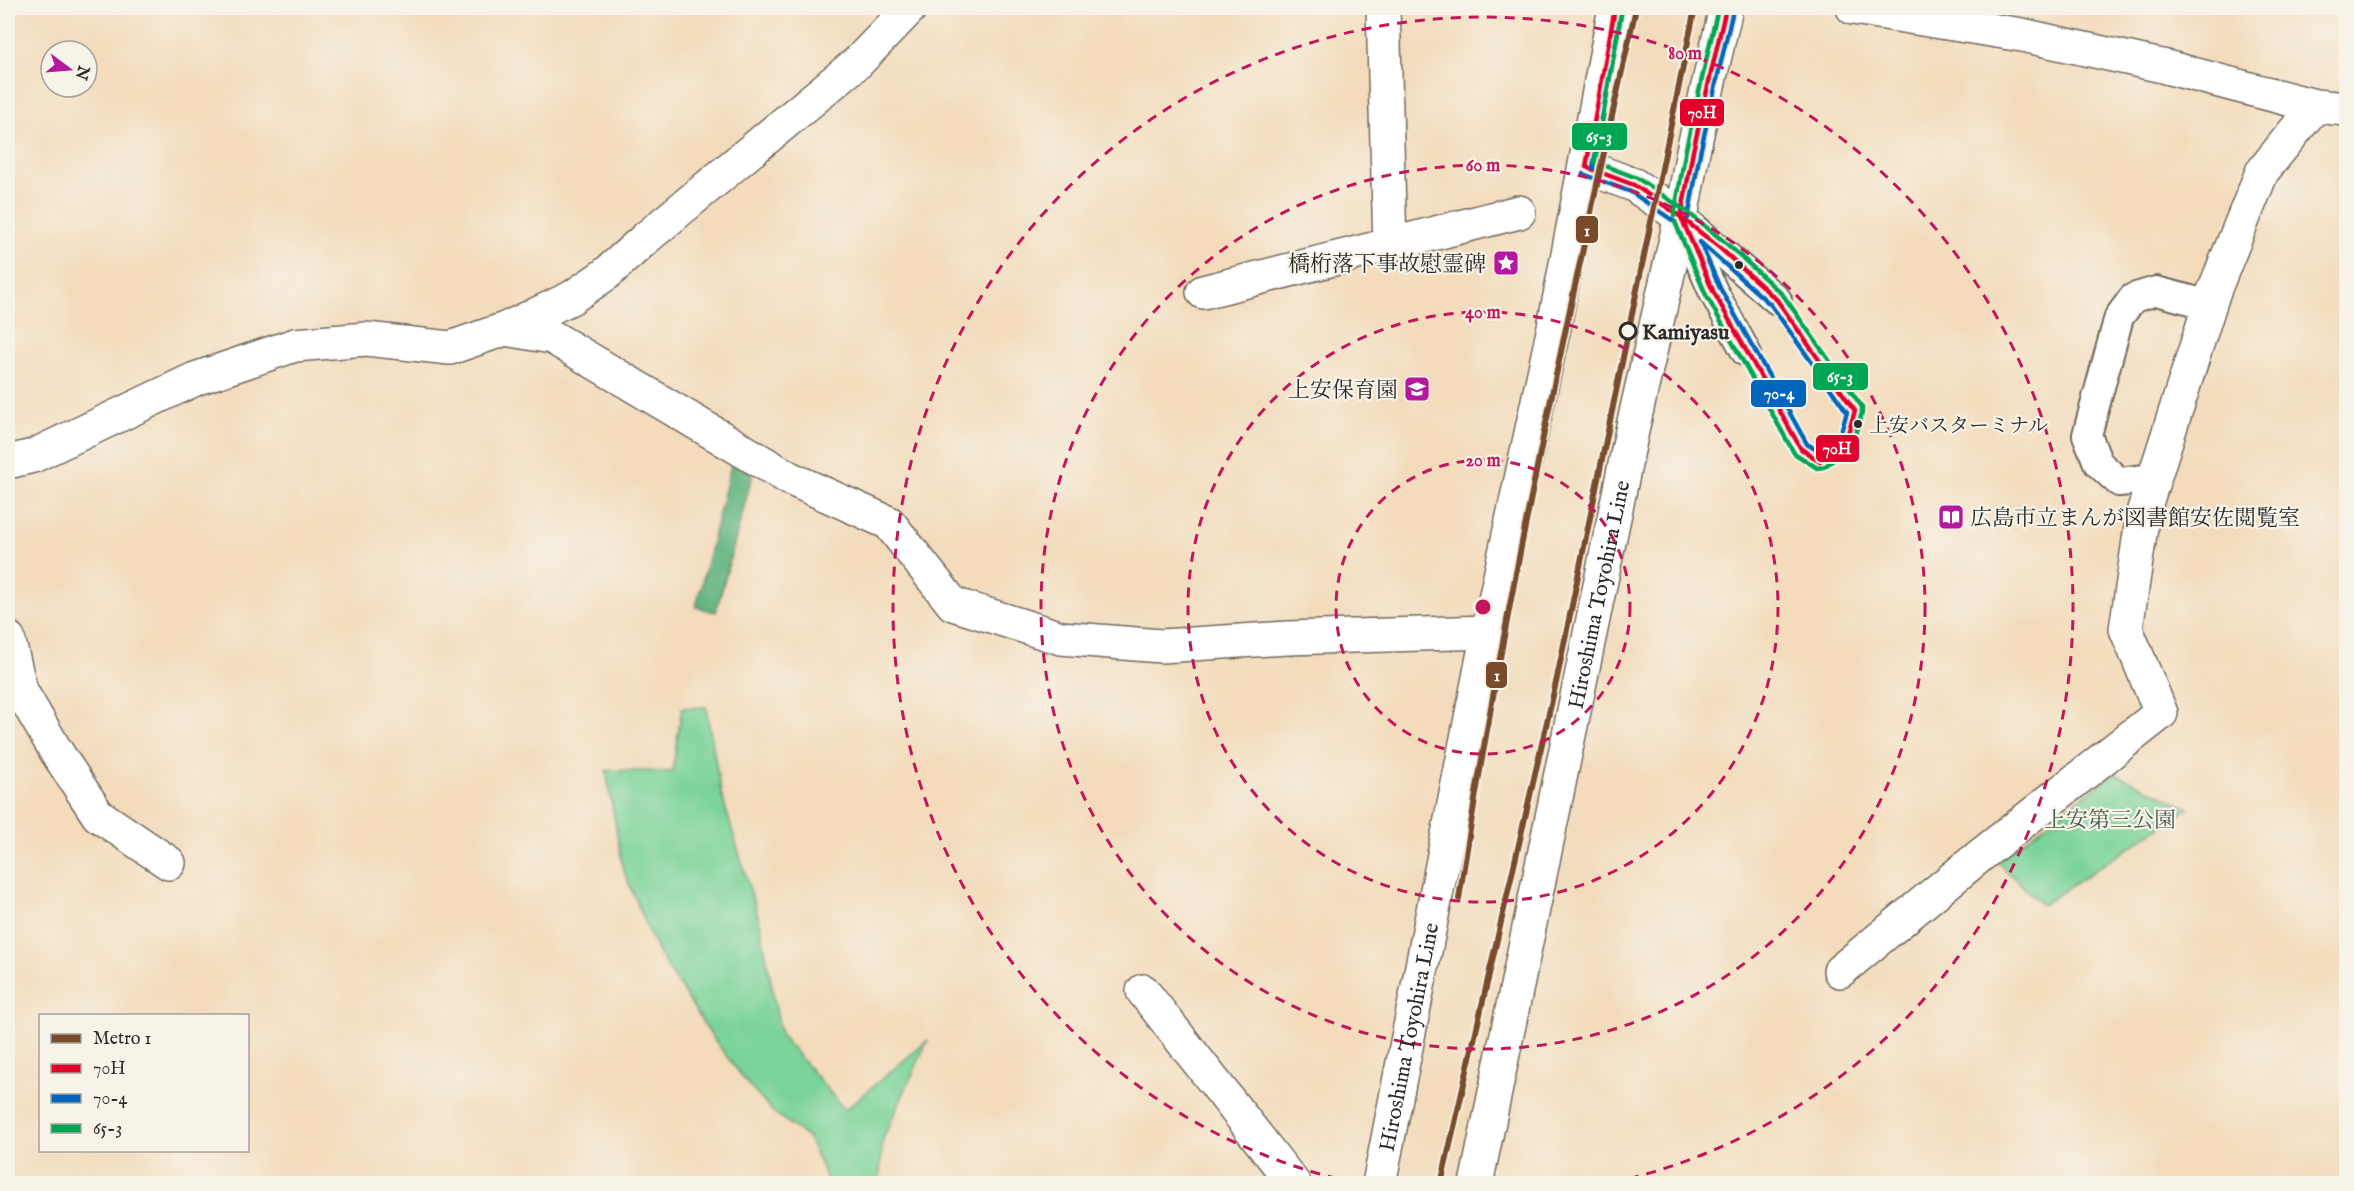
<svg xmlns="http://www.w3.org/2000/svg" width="2354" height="1191" viewBox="0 0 2354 1191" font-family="'IM FELL English','Noto Serif JP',serif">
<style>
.green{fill:#7ad398;stroke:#527f62;stroke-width:1.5}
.forest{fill:#63b580;stroke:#477056;stroke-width:1.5}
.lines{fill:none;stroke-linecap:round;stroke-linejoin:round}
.service-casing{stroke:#71695d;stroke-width:32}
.minor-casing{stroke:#71695d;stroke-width:36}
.primary-casing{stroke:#71695d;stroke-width:36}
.service{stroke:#fff;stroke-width:28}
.minor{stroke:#fff;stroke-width:33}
.primary{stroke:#fff;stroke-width:33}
.bus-1-casing{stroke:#f7f3e8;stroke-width:9}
.bus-2-casing{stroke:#f7f3e8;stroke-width:9}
.bus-3-casing{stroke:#f7f3e8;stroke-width:9}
.bus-1{stroke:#e4002b;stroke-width:4.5}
.bus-2{stroke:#0065bd;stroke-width:4.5}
.bus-3{stroke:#00a651;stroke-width:4.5}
.metro-1-casing{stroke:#f7f3e8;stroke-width:10}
.metro-1{stroke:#7a4b2a;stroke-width:6}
.ring{fill:none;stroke:#c2185b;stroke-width:3;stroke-dasharray:10 8}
.bus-dot{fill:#2b2b2b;stroke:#f7f3e8;stroke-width:2}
.stop-dot{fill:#f7f3e8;stroke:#2b2b2b;stroke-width:3}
.labels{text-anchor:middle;stroke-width:4.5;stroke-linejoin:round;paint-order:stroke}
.bus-label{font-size:20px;fill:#2b2b2b;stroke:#f7f3e8;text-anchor:start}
.poi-label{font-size:22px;fill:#2b2b2b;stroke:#f7f3e8;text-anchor:end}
.stop-label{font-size:22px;font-weight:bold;fill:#2b2b2b;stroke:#f7f3e8;text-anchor:start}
.street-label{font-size:22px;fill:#2b2b2b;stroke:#f7f3e8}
.park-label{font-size:22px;fill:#435d4c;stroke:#f7f3e8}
.centre{fill:#c2185b;stroke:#f7f3e8;stroke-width:3}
.ring-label{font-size:18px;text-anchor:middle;font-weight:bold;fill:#c2185b;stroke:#f7f3e8;stroke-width:4.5;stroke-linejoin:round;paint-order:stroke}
.line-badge{stroke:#f7f3e8;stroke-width:2}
.badge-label{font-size:16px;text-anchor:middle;font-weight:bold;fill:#fff}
</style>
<rect width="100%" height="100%" fill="#f7f3e8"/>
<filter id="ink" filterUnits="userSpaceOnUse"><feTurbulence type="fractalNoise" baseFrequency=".0167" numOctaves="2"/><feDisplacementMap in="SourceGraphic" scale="12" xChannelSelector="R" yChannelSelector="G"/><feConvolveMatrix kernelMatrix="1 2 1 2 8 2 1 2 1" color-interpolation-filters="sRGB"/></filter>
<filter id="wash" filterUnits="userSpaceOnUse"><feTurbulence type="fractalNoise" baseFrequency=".008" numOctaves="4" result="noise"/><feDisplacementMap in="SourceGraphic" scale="24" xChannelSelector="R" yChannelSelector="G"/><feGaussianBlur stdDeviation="1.35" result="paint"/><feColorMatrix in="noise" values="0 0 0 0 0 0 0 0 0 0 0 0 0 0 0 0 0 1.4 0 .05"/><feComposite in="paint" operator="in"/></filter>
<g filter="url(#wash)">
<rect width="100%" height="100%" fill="#f3dbbb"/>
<path class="green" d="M 706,707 L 721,793 L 760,923 L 781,1035 L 845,1110 L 928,1040 L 883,1139 L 879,1183 L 829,1183 L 808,1138 L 773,1112 L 749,1086 L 713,1038 L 657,951 L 623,869 L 606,770 L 672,772 L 682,708 Z
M 2114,773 L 2189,808 L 2042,905 L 1997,861 Z"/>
<path class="forest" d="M 731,465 L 753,473 L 716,612 L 696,607 Z"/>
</g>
<g filter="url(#ink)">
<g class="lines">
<defs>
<path id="service" d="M 1681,217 L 1713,291 L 1746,352
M 1685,220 L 1777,300
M 2154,478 L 2119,482 L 2098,463 L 2087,435 L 2119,317 L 2133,298 L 2156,291 L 2210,305"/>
<path id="minor" d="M 1383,8 L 1390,245
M 1853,8 L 2022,35 L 2162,66 L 2315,106 L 2346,109
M 1586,167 L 1634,185 L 1681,217
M 1203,292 L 1519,212
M 505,329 L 552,337 L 789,478 L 889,523 L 953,604 L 1061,638 L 1161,646 L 1288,638 L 1488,632
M 8,462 L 33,456 L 195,379 L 295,345 L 366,339 L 450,348 L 505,329 L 571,298 L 606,274 L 646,238 L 858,62 L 910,8
M 8,638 L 21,691 L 56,751 L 98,815 L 169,863
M 1840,971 L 1981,855 L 2161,713 L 2126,629 L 2143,513 L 2214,291 L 2262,172 L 2315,106
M 1143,991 L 1294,1184"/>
<g id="primary">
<path id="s1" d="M 1379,1184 L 1488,632 L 1554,327 L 1615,8"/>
<path id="s2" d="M 1476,1184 L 1633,426 L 1681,217 L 1693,151 L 1726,8"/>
</g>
</defs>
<use href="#service" class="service-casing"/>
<use href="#minor" class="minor-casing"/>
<use href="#primary" class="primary-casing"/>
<use href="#service" class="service"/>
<use href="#minor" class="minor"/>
<use href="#primary" class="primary"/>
<defs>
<path id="bus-1" d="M 1586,167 L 1634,185 L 1681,217
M 1586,167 L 1615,8
M 1681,217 L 1721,249 L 1777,300 L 1855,411 L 1845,443 L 1820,461 L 1801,449 L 1713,291 Z
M 1681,217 L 1693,151 L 1726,8"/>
<path id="bus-2" d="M 1593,168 L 1622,9
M 1583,174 L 1631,192 L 1675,222
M 1688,218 L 1700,153 L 1733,10
M 1700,242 L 1771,305 L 1847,412 L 1839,438 L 1820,452 L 1807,444 L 1720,288 Z"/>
<path id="bus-3" d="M 1622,9 L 1595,162 L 1637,178 L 1686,211
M 1674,216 L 1686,149 L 1718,8
M 1675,222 L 1706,295 L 1794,453 L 1817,468 L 1824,467 L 1851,447 L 1862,413 L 1862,407 L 1783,295 L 1726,243 L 1686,211"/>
</defs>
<use href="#bus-1" class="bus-1-casing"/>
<use href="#bus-2" class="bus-2-casing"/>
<use href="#bus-3" class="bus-3-casing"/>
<use href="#bus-1" class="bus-1"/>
<use href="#bus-2" class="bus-2"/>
<use href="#bus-3" class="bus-3"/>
<defs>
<path id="metro-1" d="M 1459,899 C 1505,600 1570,304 1636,8
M 1441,1184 L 1557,678 L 1695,8"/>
</defs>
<use href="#metro-1" class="metro-1-casing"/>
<use href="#metro-1" class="metro-1"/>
</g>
</g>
<g class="ring">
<circle cx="1483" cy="607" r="147"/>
<circle cx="1483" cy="607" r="295"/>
<circle cx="1483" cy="607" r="442"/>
<path d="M1355 1183A590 590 0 1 1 1611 1183"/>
</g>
<defs>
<symbol id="sight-square" viewBox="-11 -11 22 22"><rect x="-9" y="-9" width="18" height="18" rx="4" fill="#b5179e" stroke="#f7f3e8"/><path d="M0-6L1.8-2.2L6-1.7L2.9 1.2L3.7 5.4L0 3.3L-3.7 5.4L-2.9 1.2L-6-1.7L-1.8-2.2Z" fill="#fff"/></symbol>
<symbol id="school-square" viewBox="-11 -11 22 22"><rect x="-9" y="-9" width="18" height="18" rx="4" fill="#b5179e" stroke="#f7f3e8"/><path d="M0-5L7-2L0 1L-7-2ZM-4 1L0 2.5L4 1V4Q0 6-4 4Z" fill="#fff"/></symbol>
<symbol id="library-square" viewBox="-11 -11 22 22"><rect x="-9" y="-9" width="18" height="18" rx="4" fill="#b5179e" stroke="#f7f3e8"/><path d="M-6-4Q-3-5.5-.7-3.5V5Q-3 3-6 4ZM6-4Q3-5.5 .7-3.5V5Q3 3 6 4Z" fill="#fff"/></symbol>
</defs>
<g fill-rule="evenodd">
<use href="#sight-square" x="1491" y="248" width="30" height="30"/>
<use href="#school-square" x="1402" y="374" width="30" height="30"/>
<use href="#library-square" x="1936" y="502" width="30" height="30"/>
</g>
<g class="bus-dot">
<circle cx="1739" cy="265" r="5"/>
<circle cx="1858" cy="424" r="5"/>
</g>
<circle class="stop-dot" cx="1628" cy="331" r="8"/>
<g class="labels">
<g class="bus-label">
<text x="1869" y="432">上安バスターミナル</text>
</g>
<g class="poi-label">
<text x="1486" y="271">橋桁落下事故慰霊碑</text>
<text x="1398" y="397">上安保育園</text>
<text x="1970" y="525" text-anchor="start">広島市立まんが図書館安佐閲覧室</text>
</g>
<g class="stop-label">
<text x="1642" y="339">Kamiyasu</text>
</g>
<g class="street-label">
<text dy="8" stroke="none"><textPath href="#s2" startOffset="602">Hiroshima Toyohira Line</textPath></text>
<text dy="8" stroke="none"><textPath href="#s1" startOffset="150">Hiroshima Toyohira Line</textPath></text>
</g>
<g class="park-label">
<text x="2110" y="827">上安第三公園</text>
</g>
</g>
<circle cx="1483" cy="607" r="9" class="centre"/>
<g class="ring-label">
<text x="1685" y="59">80 m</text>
<text x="1483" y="171">60 m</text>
<text x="1483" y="318">40 m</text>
<text x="1483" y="466">20 m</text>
</g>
<g class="line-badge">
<rect x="1679" y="98" width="46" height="29" rx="6" fill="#e4002b"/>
<rect x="1571" y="122" width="57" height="29" rx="6" fill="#00a651"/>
<rect x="1575" y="215" width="24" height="29" rx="6" fill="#7a4b2a"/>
<rect x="1812" y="362" width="57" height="29" rx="6" fill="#00a651"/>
<rect x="1750" y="379" width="57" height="29" rx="6" fill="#0065bd"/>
<rect x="1815" y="434" width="45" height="29" rx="6" fill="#e4002b"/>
<rect x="1485" y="661" width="23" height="28" rx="6" fill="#7a4b2a"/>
</g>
<g class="badge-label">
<text x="1702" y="118">70H</text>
<text x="1599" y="142">65-3</text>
<text x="1587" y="236">1</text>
<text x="1840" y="382">65-3</text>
<text x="1779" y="399">70-4</text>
<text x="1837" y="454">70H</text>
<text x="1497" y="681">1</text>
</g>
<rect width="2354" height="1191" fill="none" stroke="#f7f3e8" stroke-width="30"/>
<rect x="39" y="1014" width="210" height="138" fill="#f7f3e8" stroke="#a5a39c" stroke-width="1.5"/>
<rect x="51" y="1034" width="30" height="9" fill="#7a4b2a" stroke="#a5a39c" stroke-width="1.5"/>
<text x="93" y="1044" font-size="18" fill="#2b2b2b">Metro 1</text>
<rect x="51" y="1064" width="30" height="9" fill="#e4002b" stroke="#a5a39c" stroke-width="1.5"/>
<text x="93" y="1074" font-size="18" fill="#2b2b2b">70H</text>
<rect x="51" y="1094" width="30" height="9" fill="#0065bd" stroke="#a5a39c" stroke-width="1.5"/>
<text x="93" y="1104" font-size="18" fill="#2b2b2b">70-4</text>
<rect x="51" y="1124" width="30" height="9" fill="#00a651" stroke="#a5a39c" stroke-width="1.5"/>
<text x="93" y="1134" font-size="18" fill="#2b2b2b">65-3</text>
<g transform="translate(69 69) rotate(106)"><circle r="28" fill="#f7f3e8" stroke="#a5a39c" stroke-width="1.5"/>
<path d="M0-4.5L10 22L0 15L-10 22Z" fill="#b5179e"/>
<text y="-9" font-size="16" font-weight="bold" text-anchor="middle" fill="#2b2b2b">N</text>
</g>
</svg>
